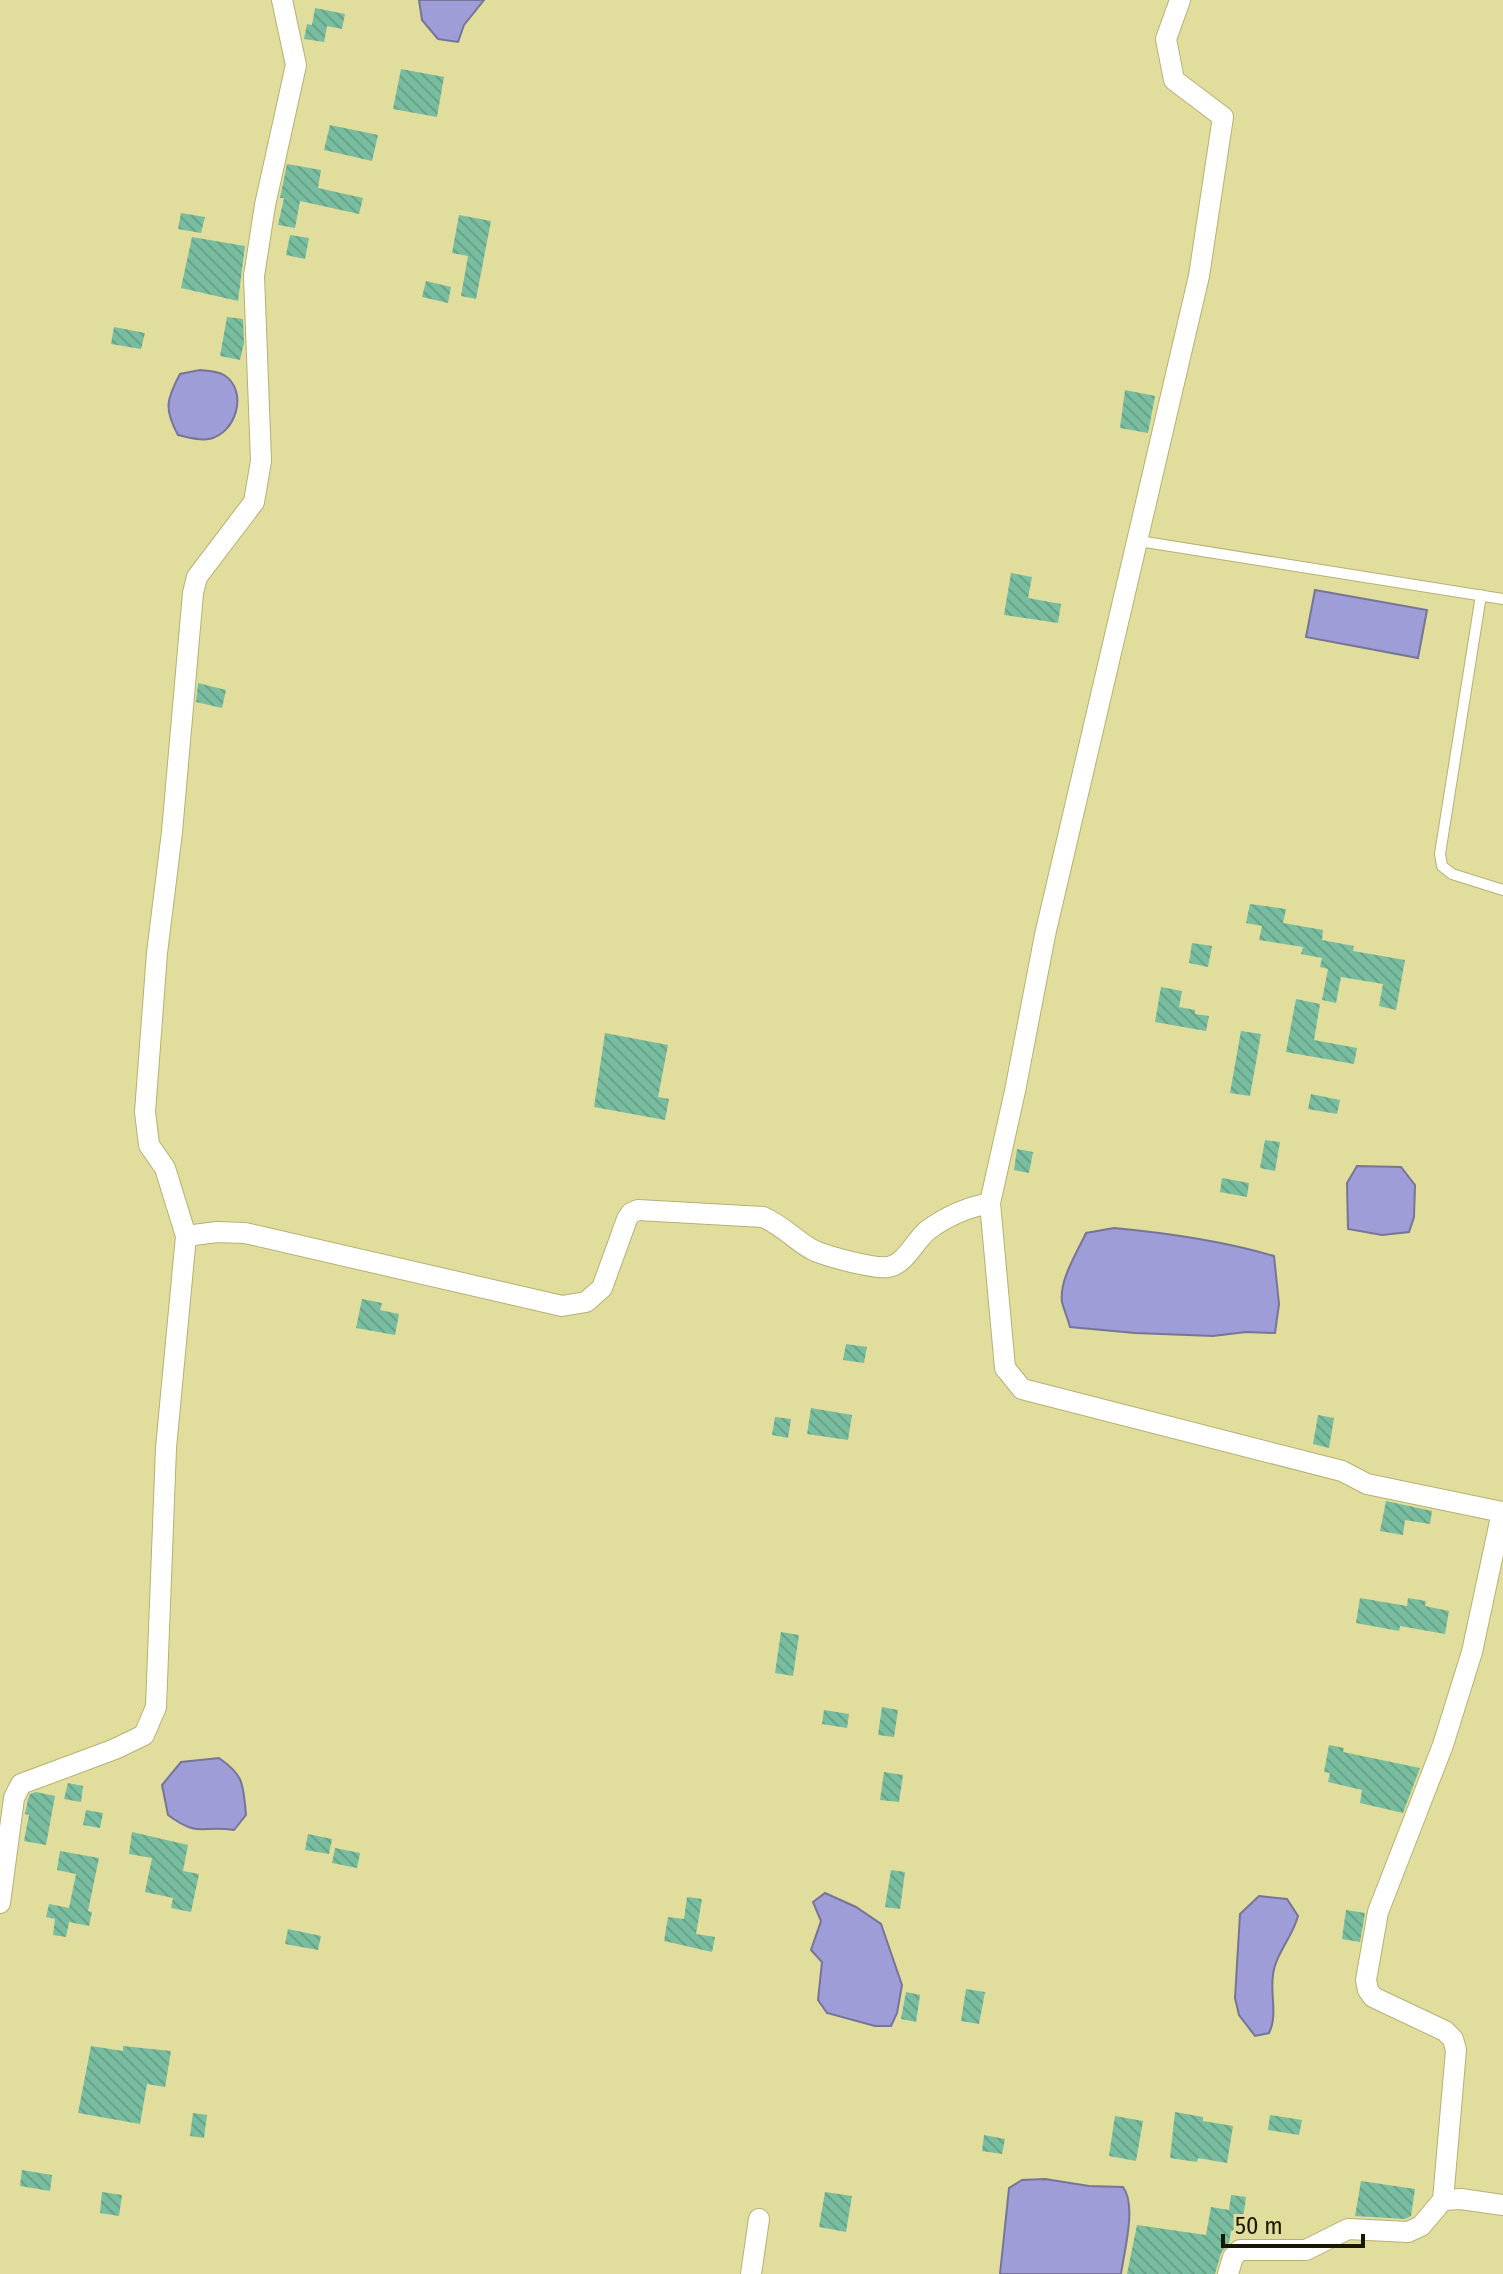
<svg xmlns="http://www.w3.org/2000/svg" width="1503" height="2274" viewBox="0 0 1503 2274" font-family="'Fira Sans Condensed',sans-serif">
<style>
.water{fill:#9e9dd7;stroke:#767597;stroke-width:2}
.building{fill:url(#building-back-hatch)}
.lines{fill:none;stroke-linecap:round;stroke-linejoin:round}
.service-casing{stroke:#b5b173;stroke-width:12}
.minor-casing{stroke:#b5b173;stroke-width:22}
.service{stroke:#fff;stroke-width:10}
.minor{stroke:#fff;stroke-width:20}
</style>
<defs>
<pattern id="building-back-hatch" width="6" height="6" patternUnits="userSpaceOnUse" patternTransform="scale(2)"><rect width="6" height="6" fill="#78bd9f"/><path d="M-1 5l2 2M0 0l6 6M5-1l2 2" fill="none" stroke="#67a287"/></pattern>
</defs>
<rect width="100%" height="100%" fill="#e1dd9d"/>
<path class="water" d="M 419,0 L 484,0 L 464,25 L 458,42 L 438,39 L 422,20 Z
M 200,370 C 208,371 217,371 224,375 C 249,391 236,434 209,439 C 199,441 187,437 178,435 C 164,409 166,400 180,374 Z
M 1315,590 L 1427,610 L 1418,658 L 1306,637 Z
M 1357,1166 L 1401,1167 L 1415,1185 L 1414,1217 L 1409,1232 L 1382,1235 L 1348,1229 L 1347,1183 Z
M 1114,1228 C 1168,1233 1223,1241 1274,1256 L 1279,1304 L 1275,1333 L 1246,1332 L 1213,1336 L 1135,1333 L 1070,1327 C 1068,1319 1064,1310 1062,1302 C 1059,1280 1077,1253 1086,1233 Z
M 219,1758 C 245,1776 243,1785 246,1815 L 234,1830 C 201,1825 199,1838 168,1815 L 162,1785 L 181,1762 Z
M 825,1893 L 856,1907 L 881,1924 L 902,1985 L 897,2013 L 891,2026 L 875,2026 L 827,2013 L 818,2000 L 822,1962 L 811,1950 L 821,1921 L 813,1902 Z
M 1259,1896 L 1287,1899 L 1298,1916 C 1293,1936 1275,1955 1273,1975 C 1270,1995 1278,2015 1269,2033 L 1255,2036 L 1239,2015 L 1235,1998 L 1240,1914 Z
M 1045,2179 L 1089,2186 L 1123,2187 C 1137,2205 1124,2252 1121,2274 L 1000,2274 L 1009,2188 L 1022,2180 Z"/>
<path class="building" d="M 315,8 L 345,14 L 342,29 L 327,26 L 324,42 L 304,39 L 307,24 L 312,25 Z
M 401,69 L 444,77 L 437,117 L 393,109 Z
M 330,125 L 378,135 L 372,161 L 324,150 Z
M 287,164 L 321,170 L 318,188 L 363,198 L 359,214 L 300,201 L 295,228 L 278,225 L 284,198 L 280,198 Z
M 181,213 L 205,217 L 201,233 L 178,229 Z
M 459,215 L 491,221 L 476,299 L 461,296 L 468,256 L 452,253 Z
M 290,235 L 309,238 L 305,259 L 286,255 Z
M 192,237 L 245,246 L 238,301 L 181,288 Z
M 426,281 L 451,287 L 448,303 L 422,297 Z
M 227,317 L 243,319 L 244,343 L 240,360 L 220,356 Z
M 114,327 L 145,333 L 141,349 L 111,344 Z
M 1125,390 L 1155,396 L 1148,433 L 1120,428 Z
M 1011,573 L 1032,577 L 1028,598 L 1061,604 L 1058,623 L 1004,615 Z
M 198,683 L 226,690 L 222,708 L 196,702 Z
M 1250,904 L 1286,909 L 1283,923 L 1323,930 L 1322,940 L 1354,946 L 1353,951 L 1405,960 L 1396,1010 L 1379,1006 L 1383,984 L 1341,977 L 1336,1003 L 1322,1000 L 1328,969 L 1320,967 L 1322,958 L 1301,954 L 1303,947 L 1259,940 L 1262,926 L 1246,923 Z
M 1192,943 L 1212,946 L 1208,967 L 1189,963 Z
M 1161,987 L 1182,991 L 1179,1007 L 1195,1010 L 1195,1014 L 1209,1016 L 1206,1031 L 1155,1022 Z
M 1296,999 L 1320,1004 L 1314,1040 L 1357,1048 L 1354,1064 L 1286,1052 Z
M 1241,1031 L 1261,1034 L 1250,1096 L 1230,1093 Z
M 605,1033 L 668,1045 L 658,1097 L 669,1099 L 665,1120 L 594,1107 Z
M 1311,1094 L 1340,1100 L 1337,1114 L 1308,1109 Z
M 1265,1140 L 1280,1142 L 1275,1171 L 1260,1168 Z
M 1017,1149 L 1033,1152 L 1029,1173 L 1014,1170 Z
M 1222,1178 L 1249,1183 L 1247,1197 L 1220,1192 Z
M 362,1299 L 382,1303 L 380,1310 L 399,1314 L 395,1335 L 356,1328 Z
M 846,1344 L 867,1347 L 864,1363 L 843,1360 Z
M 811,1408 L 852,1415 L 848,1440 L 807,1434 Z
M 1318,1415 L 1334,1418 L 1329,1448 L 1313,1444 Z
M 775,1417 L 791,1419 L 788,1438 L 772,1435 Z
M 1386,1501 L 1432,1511 L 1430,1524 L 1405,1520 L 1403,1535 L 1380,1531 Z
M 1360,1598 L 1407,1606 L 1408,1598 L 1426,1601 L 1425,1606 L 1449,1611 L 1445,1634 L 1400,1626 L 1399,1631 L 1356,1623 Z
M 781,1632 L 799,1635 L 793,1676 L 775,1673 Z
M 882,1707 L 898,1710 L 894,1737 L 878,1735 Z
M 824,1710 L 849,1714 L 847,1728 L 822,1724 Z
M 1329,1745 L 1344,1748 L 1343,1752 L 1420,1768 L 1403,1813 L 1360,1803 L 1362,1790 L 1328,1782 L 1330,1773 L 1324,1772 Z
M 884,1772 L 903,1775 L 899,1802 L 880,1800 Z
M 68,1783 L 83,1786 L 81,1802 L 64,1799 Z
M 36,1792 L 55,1796 L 46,1845 L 24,1841 L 29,1815 L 25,1814 L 28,1799 L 30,1794 Z
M 86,1810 L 103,1813 L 100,1828 L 83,1825 Z
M 132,1832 L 188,1845 L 183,1871 L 199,1874 L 191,1912 L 171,1908 L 173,1898 L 145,1892 L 152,1858 L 129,1854 Z
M 308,1834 L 332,1839 L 329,1854 L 305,1850 Z
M 335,1848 L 360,1853 L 357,1868 L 332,1863 Z
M 60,1851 L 99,1858 L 88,1911 L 92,1912 L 89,1926 L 69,1922 L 66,1937 L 53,1935 L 55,1919 L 46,1917 L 49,1904 L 69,1908 L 76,1874 L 57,1870 Z
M 891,1870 L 905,1872 L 900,1909 L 885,1907 Z
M 687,1897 L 702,1899 L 696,1934 L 715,1937 L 712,1952 L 664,1941 L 668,1917 L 684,1919 Z
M 1346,1910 L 1365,1913 L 1360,1942 L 1342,1939 Z
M 288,1929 L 321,1936 L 318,1950 L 285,1944 Z
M 966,1989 L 985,1992 L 979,2024 L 961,2021 Z
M 906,1992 L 920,1995 L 916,2022 L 901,2019 Z
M 91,2046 L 123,2051 L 123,2046 L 171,2051 L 165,2087 L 147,2084 L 140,2124 L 78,2113 Z
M 1175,2112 L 1203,2117 L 1203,2121 L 1233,2126 L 1227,2163 L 1198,2158 L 1197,2162 L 1170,2158 Z
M 193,2113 L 207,2115 L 204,2138 L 190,2136 Z
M 1270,2115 L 1302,2120 L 1299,2135 L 1268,2130 Z
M 1115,2116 L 1143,2121 L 1136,2161 L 1109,2156 Z
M 984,2135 L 1005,2139 L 1002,2154 L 982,2151 Z
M 22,2170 L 52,2175 L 50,2191 L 20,2186 Z
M 1361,2181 L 1415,2189 L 1411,2216 L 1405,2219 L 1355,2216 Z
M 102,2192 L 122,2195 L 119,2216 L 100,2213 Z
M 825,2192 L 852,2196 L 846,2232 L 819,2227 Z
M 1231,2195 L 1246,2197 L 1241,2233 L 1231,2231 L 1229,2243 L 1221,2253 L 1215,2274 L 1127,2274 L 1137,2225 L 1206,2235 L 1211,2207 L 1229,2210 Z"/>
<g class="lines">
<defs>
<path id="service" d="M 1139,541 L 1503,599
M 1481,595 L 1440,854 L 1442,866 L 1452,874 L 1503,890"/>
<path id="minor" d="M 1180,0 L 1166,39 L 1174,80 L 1223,117 L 1199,276 L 1045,935 L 1015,1091 L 990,1203 L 1005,1368 L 1022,1389 L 1342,1471 L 1367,1484 L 1502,1512 L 1472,1652 L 1443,1745 L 1378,1912 L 1366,1980 L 1368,1990 L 1373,1997 L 1445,2031 L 1453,2039 L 1456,2050 L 1443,2200 L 1461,2199 L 1503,2205
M 186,1236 L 217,1232 L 245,1233 L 562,1306 L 586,1302 L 602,1288 L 627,1219 L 631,1213 L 638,1210 L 763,1217 C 784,1226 799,1244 815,1251 C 830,1257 873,1269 888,1267 C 906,1264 915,1240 928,1230 C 947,1216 968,1207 990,1203
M 0,1903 L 14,1798 L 21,1784 L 115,1749 L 144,1735 L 156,1707 L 166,1448 L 186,1236 L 165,1168 L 149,1145 L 145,1112 L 157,953 L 172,832 L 193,593 L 197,577 L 254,502 L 261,461 L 254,276 L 265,205 L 296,65 L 282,0
M 751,2274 L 759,2219
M 1228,2274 L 1233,2257 L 1240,2250 L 1306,2250 L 1348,2229 L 1408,2232 L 1421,2226 L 1443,2200"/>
</defs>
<use href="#service" class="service-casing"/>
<use href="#minor" class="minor-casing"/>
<use href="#service" class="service"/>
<use href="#minor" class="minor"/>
</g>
<path d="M1223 2234v12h140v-12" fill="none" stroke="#191701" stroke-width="4"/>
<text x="1235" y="2234" font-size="24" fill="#191701" stroke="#e1dd9d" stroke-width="6" paint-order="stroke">50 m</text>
</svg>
